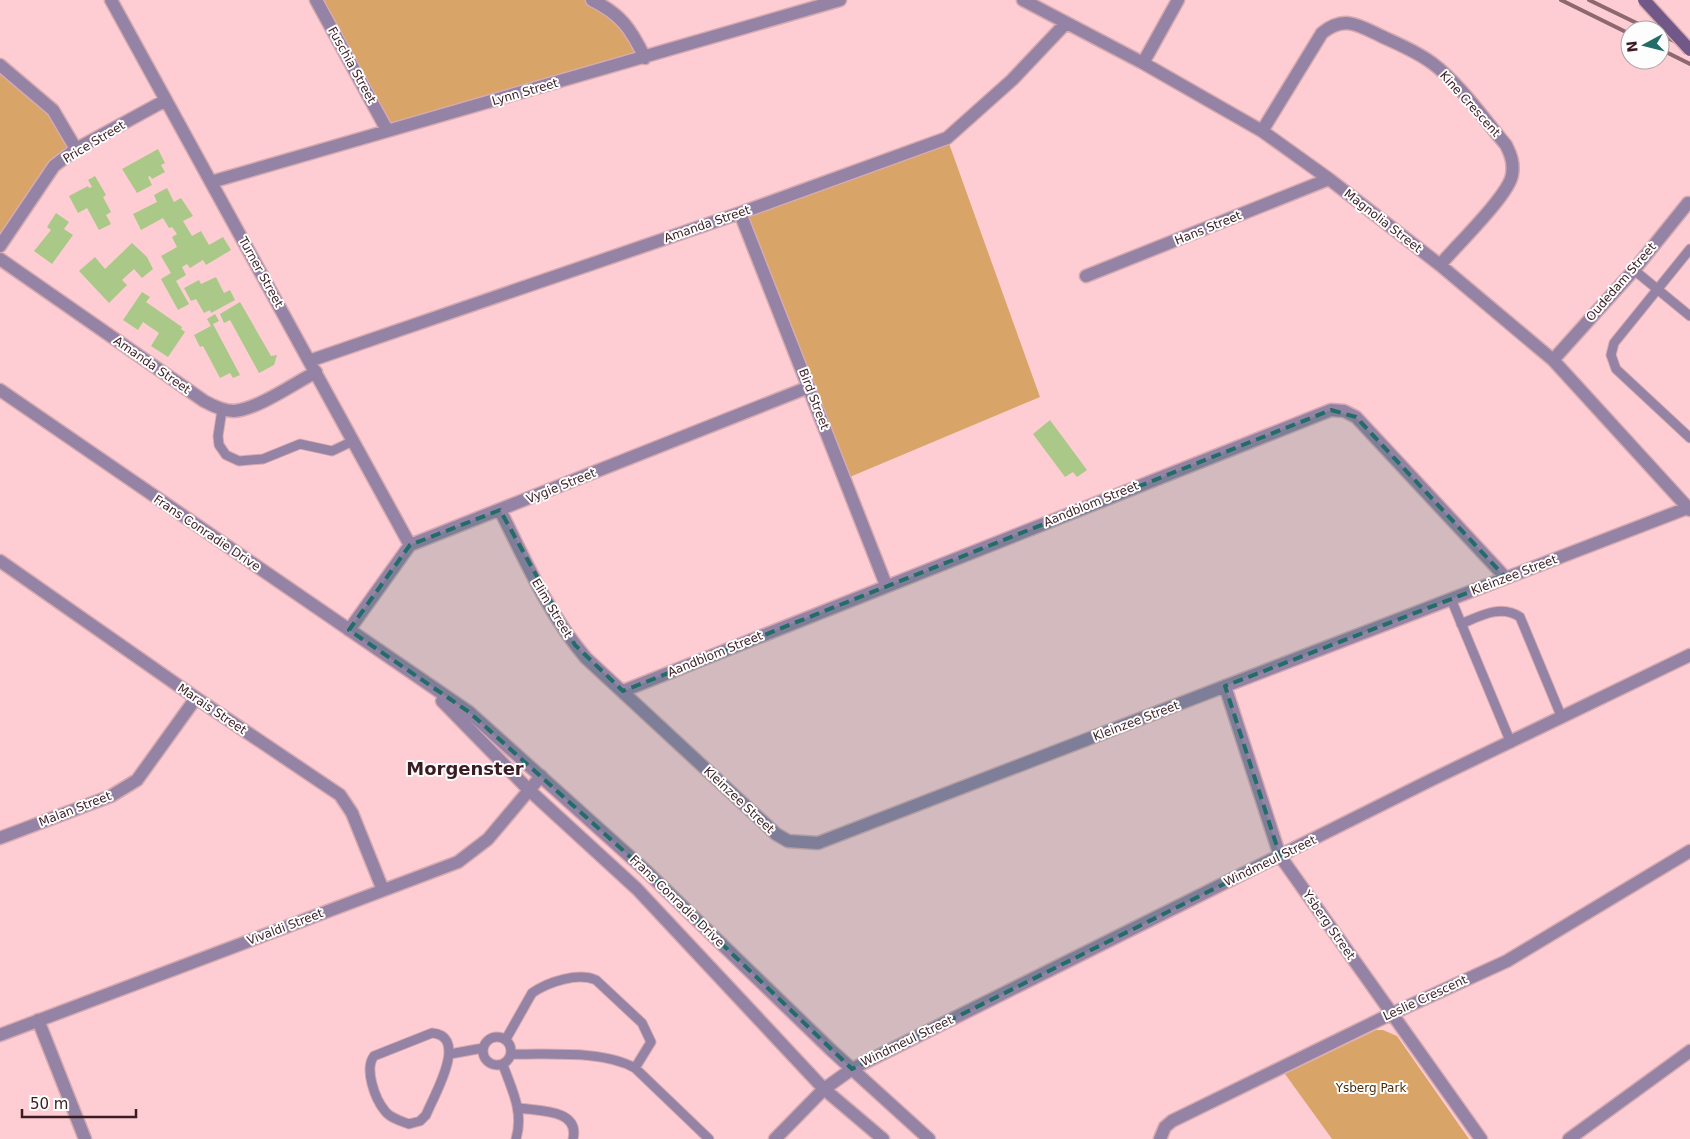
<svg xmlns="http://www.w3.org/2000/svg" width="1690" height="1139" viewBox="0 0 1690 1139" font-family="'DejaVu Sans',sans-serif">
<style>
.green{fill:#d9a468}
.building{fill:#aac887}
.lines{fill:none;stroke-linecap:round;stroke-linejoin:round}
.service-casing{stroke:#d7aab0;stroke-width:11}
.minor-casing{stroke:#d7aab0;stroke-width:15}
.tertiary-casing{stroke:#d7aab0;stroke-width:15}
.service{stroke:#9583a5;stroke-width:9}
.minor{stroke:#9583a5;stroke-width:12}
.tertiary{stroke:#9583a5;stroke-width:12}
.rail{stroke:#8e686f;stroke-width:4}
.secondary-bridge-casing{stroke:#d7aab0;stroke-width:15;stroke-linecap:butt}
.secondary-bridge{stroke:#725889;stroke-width:12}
.marked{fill:#236d68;fill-opacity:0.2;stroke:#236d68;stroke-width:4;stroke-dasharray:10 6;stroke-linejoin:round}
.labels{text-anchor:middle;stroke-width:4;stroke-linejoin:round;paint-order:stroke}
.street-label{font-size:12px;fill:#3a1c22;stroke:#fdfdfd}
.park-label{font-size:12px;fill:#472d0c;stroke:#fdfdfd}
.district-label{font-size:18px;font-weight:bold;fill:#3a1c22;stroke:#fdfdfd}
</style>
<rect width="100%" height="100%" fill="#fecdd4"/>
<path class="green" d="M 316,0 L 588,0 L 629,30 L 641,59 L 387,130 Z
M 0,65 L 53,110 L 76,149 L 54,166 L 0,246 Z
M 947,138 L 1040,397 L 845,479 L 740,213 Z
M 1376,1030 L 1383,1030 L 1397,1036 L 1469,1139 L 1332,1139 L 1285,1074 Z"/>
<path class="building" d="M 158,149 L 165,163 L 161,165 L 165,172 L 152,179 L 150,176 L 148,177 L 152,185 L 137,193 L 122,169 Z
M 95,176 L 106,195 L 103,197 L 111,212 L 106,215 L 111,224 L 99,230 L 87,208 L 78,213 L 69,196 L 88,186 L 89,188 L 92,187 L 88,180 Z
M 167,188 L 174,202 L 181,198 L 193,216 L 183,221 L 192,236 L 201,231 L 209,245 L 223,237 L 231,250 L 206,265 L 203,260 L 190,268 L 187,264 L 182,267 L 186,275 L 176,281 L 189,304 L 178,310 L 161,279 L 171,273 L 161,256 L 177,247 L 172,237 L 177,234 L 172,227 L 169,228 L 163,218 L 141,230 L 133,214 L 157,202 L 154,195 Z
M 56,213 L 69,222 L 64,229 L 73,235 L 52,264 L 34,251 L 51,230 L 47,227 Z
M 132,243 L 147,257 L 153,269 L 142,278 L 134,269 L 122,280 L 127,285 L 109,303 L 79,271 L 95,257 L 105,269 Z
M 216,277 L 224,293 L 230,290 L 235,300 L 211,313 L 210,310 L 204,313 L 196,299 L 191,301 L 184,288 L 199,280 L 201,284 Z
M 142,292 L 150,297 L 146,302 L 182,327 L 181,329 L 185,332 L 168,357 L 151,346 L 159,333 L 143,322 L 138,330 L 123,320 Z
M 240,302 L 271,356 L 277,355 L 274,365 L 259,373 L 230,320 L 224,323 L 220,314 Z
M 215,314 L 219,321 L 213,324 L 240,375 L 233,378 L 230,373 L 220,378 L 203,346 L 200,347 L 194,335 L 211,326 L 207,319 Z
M 1050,420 L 1087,470 L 1077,477 L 1073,472 L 1065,477 L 1033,434 Z"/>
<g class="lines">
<defs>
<path id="service" d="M 1690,249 L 1614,343 L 1611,355 L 1616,369 L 1690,438
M 1634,270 L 1690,316
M 222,410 L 218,436 L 219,445 L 226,455 L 239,461 L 263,459 L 300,444 L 332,451 L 353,441
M 1451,599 L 1511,743
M 1461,624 C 1480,616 1501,604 1520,617 L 1562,718
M 432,1033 C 470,1036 433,1097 426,1115 L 420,1121 L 409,1124 C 401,1121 390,1118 385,1111 C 375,1099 364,1069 374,1056 Z
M483 1051a14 14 0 1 1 28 0a14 14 0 1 1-28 0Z
M 506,1039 L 532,993 C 548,982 578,972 596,980 L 642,1023 L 651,1042 L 635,1068
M 450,1054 L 483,1048
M 512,1054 C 549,1055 603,1050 635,1068 L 709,1139
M 503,1065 C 512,1090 524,1112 516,1139
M 519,1108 C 538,1111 580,1109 573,1139"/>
<path id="minor" d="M 111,0 L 410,545
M 316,0 L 387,130
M 592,0 C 621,14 631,29 645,58
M 1023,0 L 1143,63 L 1262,131 L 1329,179 L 1440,265 L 1553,360 L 1690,510
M 1143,63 L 1178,0
M 0,65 L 53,110 L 76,149
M 1262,131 L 1322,33 C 1344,15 1358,25 1381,36 C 1398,44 1416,51 1432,63 C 1459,83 1484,119 1506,145 C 1511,155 1514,163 1512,175 C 1509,195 1455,247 1440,265
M 211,182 L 840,0
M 740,213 L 886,585
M 0,246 L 54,166 L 76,149 L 166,100
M 0,259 L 204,401 C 213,406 223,411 234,411 C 258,409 293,384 316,372
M 1086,276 L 1329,179
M 1553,360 L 1634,270 L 1688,203
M 309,361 L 740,213 L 947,138 L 1012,80 L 1066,23
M 500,510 C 525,560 549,615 586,658 L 776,834 L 788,841 L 818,843 L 1690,507
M 0,561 L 196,698 L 340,795 L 352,813 L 383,890
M 349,630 L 410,545 L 809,387
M 1225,686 L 1280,856 L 1481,1139
M 623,691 L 1331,410 L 1344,411 L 1356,417 L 1506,578
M 0,838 L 111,796 L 137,780 L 196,698
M 38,1020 L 85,1139
M 0,1035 L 458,862 L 488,839 L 541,776
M 775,1139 L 824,1089 L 852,1069 L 1433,779 L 1690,655
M 1160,1139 L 1165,1127 L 1172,1121 L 1391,1014 L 1507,961 L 1690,851
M 1569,1139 L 1690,1051"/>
<path id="tertiary" d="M 0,390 L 469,712 L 646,871 L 831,1050 L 929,1139
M 442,701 L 529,790 L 637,889 L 824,1089 L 883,1139"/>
</defs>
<use href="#service" class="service-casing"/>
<use href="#minor" class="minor-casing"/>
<use href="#tertiary" class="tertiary-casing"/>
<use href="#service" class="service"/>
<use href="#minor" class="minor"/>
<use href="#tertiary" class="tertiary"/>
<path class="rail" d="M 1561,0 L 1630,34
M 1589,0 L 1651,30
M 1660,34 L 1690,49
M 1660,49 L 1690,64"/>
<defs>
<path id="secondary-bridge" d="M 1644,0 L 1690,50"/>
</defs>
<use href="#secondary-bridge" class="secondary-bridge-casing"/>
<use href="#secondary-bridge" class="secondary-bridge"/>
</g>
<path class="marked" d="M 1331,410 L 1356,417 L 1506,578 L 1225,686 L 1280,856 L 852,1069 L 646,871 L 469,712 L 349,630 L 410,545 L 500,510 L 575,645 L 623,691 Z"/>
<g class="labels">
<g class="street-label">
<text transform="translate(352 65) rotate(61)" y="4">Fuschia Street</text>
<text transform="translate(525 92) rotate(-16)" y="4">Lynn Street</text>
<text transform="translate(1470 104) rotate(48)" y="4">Kine Crescent</text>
<text transform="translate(94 142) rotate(-31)" y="4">Price Street</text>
<text transform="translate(1383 221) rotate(38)" y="4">Magnolia Street</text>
<text transform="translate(707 224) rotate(-19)" y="4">Amanda Street</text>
<text transform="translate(1208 228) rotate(-22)" y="4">Hans Street</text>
<text transform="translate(261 272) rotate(61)" y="4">Turner Street</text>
<text transform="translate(1621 282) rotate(-49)" y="4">Oudedam Street</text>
<text transform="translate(152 365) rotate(35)" y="4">Amanda Street</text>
<text transform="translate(814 399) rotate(69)" y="4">Bird Street</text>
<text transform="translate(561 486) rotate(-22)" y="4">Vygie Street</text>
<text transform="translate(1091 504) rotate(-22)" y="4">Aandblom Street</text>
<text transform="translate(207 533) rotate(34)" y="4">Frans Conradie Drive</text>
<text transform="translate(1514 575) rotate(-21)" y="4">Kleinzee Street</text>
<text transform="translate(552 608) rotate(59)" y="4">Elim Street</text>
<text transform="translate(715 654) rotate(-22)" y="4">Aandblom Street</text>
<text transform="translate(212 709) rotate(34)" y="4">Marais Street</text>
<text transform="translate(1136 721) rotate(-21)" y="4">Kleinzee Street</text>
<text transform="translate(739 800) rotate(43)" y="4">Kleinzee Street</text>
<text transform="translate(75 809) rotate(-21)" y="4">Malan Street</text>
<text transform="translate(1270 861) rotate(-26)" y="4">Windmeul Street</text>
<text transform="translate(677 901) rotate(44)" y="4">Frans Conradie Drive</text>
<text transform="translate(1329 925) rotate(55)" y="4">Ysberg Street</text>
<text transform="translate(285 927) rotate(-21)" y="4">Vivaldi Street</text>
<text transform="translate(1425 998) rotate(-25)" y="4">Leslie Crescent</text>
<text transform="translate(907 1041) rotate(-26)" y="4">Windmeul Street</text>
</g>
<g class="park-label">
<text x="1371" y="1092">Ysberg Park</text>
</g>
<g class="district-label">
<text x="465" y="775">Morgenster</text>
</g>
</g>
<g transform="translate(1645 45) rotate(263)"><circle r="24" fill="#fdfdfd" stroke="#afa3a5"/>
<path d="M0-4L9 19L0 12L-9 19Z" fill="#236d68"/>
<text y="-8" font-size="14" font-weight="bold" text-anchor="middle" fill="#3a1c22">N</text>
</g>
<path d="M22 1109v8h114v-8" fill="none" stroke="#3a1c22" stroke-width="2.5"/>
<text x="30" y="1109" font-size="15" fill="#3a1c22" stroke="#fdfdfd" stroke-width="4" paint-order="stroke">50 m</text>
</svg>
